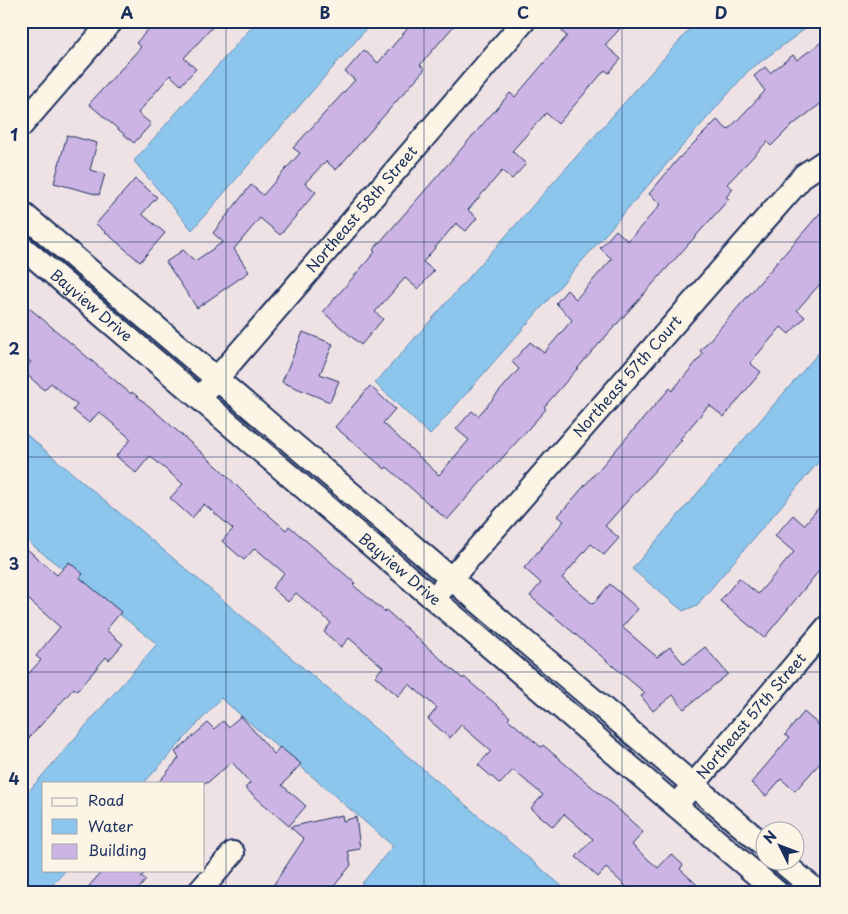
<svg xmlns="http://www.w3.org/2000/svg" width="848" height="914" viewBox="0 0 848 914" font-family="'Playpen Sans',sans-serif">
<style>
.water{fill:#8dc6ec;stroke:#5f8ab3}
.building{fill:#ccb5e5;stroke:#1b2f5e}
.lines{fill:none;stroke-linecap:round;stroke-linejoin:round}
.minor-casing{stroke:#1b2f5e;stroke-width:26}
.minor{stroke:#fcf5e5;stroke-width:22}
.grid{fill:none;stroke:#1b2f5e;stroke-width:1;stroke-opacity:0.55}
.labels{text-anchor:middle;stroke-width:5;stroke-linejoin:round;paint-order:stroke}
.street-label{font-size:15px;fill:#1b2f5e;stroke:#fcf5e5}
.neatline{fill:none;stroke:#1b2f5e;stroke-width:2}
.grid-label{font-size:16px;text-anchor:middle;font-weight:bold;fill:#1b2f5e}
</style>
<rect width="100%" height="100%" fill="#eee2e5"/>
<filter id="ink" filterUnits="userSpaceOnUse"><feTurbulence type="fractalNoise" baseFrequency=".02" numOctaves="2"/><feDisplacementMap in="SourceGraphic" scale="10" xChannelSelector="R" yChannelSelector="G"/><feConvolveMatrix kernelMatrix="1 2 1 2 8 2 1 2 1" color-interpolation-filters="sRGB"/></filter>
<g filter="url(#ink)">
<path class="water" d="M 257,21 L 373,21 L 192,230 L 134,161 Z
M 697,21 L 816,21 L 748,71 L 430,435 L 375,383 Z
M 827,343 L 827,452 L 697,605 L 683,611 L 632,569 Z
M 21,430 L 570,893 L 354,893 L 393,846 L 221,698 L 144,783 L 44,783 L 44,870 L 66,870 L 45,893 L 21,893 L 21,800 L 157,644 L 21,536 Z"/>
<path class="building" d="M 156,21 L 218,21 L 184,58 L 196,69 L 181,85 L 170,75 L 138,113 L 151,124 L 134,143 L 89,104 L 141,47 L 136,43 Z
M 414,21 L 458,21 L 420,65 L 425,69 L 336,170 L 326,161 L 305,183 L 316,192 L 280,235 L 260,218 L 234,249 L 249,272 L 197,308 L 166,262 L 183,250 L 195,261 L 223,242 L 213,233 L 251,185 L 263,195 L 300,153 L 293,148 L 355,80 L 345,72 L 364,50 L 378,63 Z
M 572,21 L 627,21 L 605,45 L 621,59 L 609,73 L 605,70 L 558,124 L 546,113 L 512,151 L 526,164 L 512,179 L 502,171 L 468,210 L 477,218 L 466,231 L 456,223 L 423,262 L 434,271 L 418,289 L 405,278 L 375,312 L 383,319 L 361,345 L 323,312 L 375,252 L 373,250 L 510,93 L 515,97 L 567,36 L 562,32 Z
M 827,38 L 827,99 L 790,127 L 771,146 L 767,142 L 727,184 L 733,189 L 726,197 L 729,199 L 590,354 L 544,407 L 546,409 L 447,520 L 387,467 L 385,469 L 335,427 L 370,386 L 395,409 L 383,423 L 439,475 L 469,440 L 456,429 L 472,411 L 478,416 L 519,369 L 512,362 L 530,342 L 544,353 L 572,320 L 556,303 L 567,290 L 576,299 L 612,259 L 600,248 L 616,230 L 628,241 L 661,204 L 649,194 L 679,158 L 717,120 L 728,130 L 765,91 L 754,76 L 765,67 L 770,73 L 793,55 L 797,60 Z
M 67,135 L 97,143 L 90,170 L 105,174 L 99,195 L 54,183 Z
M 135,179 L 157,197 L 142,214 L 165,233 L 140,262 L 96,224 Z
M 827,205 L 827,276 L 797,310 L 805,317 L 789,334 L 781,327 L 750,363 L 761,372 L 724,417 L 709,405 L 680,439 L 682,440 L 605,526 L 619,538 L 604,555 L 591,544 L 562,578 L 593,604 L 610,584 L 638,609 L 622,627 L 657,657 L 670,647 L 684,664 L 705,647 L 728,674 L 684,709 L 673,695 L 653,711 L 641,696 L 645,693 L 530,596 L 541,583 L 524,568 L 564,521 L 558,516 L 670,388 L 672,391 L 703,354 L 700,351 Z
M 21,301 L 131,394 L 132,392 L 149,406 L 219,468 L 249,498 L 286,530 L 289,526 L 355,583 L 353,585 L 385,612 L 386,610 L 463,679 L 464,677 L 498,706 L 510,717 L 508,719 L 541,747 L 543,745 L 619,810 L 643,832 L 632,845 L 658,868 L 671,854 L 683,865 L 680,869 L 706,893 L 633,893 L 606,868 L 598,877 L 576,857 L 593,839 L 564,814 L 553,827 L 531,808 L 543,795 L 513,770 L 500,784 L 478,765 L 491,751 L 461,725 L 450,738 L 428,719 L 437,708 L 409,684 L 398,696 L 375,676 L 383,667 L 349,638 L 341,647 L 324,632 L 331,623 L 296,593 L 288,602 L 272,588 L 284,573 L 255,548 L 244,560 L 222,541 L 233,529 L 204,504 L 192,518 L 170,498 L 183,484 L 150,456 L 136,473 L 116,456 L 131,439 L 99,412 L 89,423 L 73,410 L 77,405 L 51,383 L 44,390 L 23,371 L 31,362 L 21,354 Z
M 303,332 L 333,344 L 320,374 L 339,381 L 330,402 L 282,382 Z
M 827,498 L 827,561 L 764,638 L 720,601 L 739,578 L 758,594 L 794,552 L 775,536 L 793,515 L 804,525 Z
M 21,544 L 57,575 L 69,562 L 83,574 L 80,578 L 121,612 L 106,630 L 123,644 L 109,660 L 106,657 L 77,691 L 74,688 L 21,747 L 21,682 L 41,660 L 36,656 L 60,627 L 21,593 Z
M 804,712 L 827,732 L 827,755 L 795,791 L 781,779 L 766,796 L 751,783 L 789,738 L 785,735 Z
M 241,716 L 274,754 L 280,747 L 301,764 L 282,785 L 306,806 L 289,826 L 245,788 L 250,783 L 232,762 L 207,783 L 158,783 L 179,758 L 175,752 L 208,723 L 214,729 L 223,721 L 228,727 Z
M 342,815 L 343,821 L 356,817 L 360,849 L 348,851 L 351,865 L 335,885 L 327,893 L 268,893 L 304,839 L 290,827 Z
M 103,870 L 147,870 L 141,877 L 146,880 L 135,893 L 83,893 Z"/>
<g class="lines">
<defs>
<g id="minor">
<path d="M 21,126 L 112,21"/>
<path d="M 21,212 L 766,847"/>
<path id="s1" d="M 21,246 L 778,893"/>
<path id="s2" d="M 207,390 L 524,21"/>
<path id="s3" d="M 442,589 L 804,175 L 827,160"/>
<path id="s4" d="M 683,797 L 827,627"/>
<path d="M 782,862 L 819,893"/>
<path d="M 198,893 L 233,853"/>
</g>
</defs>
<use href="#minor" class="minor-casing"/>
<use href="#minor" class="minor"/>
</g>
</g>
<path class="grid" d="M 226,21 L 226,893M 424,21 L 424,893M 622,21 L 622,893M 21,242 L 827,242M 21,457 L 827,457M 21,672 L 827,672"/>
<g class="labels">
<g class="street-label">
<text dy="5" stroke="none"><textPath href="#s2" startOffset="238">Northeast 58th Street</textPath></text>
<text dy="5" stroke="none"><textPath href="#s1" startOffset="92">Bayview Drive</textPath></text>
<text dy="5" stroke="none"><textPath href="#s3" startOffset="282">Northeast 57th Court</textPath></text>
<text dy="5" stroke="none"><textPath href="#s1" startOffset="498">Bayview Drive</textPath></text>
<text dy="5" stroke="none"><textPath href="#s4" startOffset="106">Northeast 57th Street</textPath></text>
</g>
</g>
<rect width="848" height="914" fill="none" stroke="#fcf5e5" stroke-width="55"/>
<rect x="42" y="782" width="162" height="90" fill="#fcf5e5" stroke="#a2a6af"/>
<rect x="52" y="798" width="25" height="8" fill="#fcf5e5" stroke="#a2a6af"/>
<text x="88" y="806" font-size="15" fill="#1b2f5e">Road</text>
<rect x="52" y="819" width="25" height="15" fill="#8dc6ec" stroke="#a2a6af"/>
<text x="88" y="832" font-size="15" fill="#1b2f5e">Water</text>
<rect x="52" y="844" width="25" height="15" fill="#ccb5e5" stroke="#a2a6af"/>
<text x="88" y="856" font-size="15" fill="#1b2f5e">Building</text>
<g transform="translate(780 846) rotate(312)"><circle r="24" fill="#fcf5e5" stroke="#a2a6af"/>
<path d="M0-4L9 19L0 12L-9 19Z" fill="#1b2f5e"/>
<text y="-8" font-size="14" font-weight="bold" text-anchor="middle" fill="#1b2f5e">N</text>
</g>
<rect x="28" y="28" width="792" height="858" class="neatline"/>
<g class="grid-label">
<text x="127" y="19">A</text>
<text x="325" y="19">B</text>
<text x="523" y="19">C</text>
<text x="721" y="19">D</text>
<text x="14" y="141">1</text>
<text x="14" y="355">2</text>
<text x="14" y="570">3</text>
<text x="14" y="785">4</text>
</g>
</svg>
